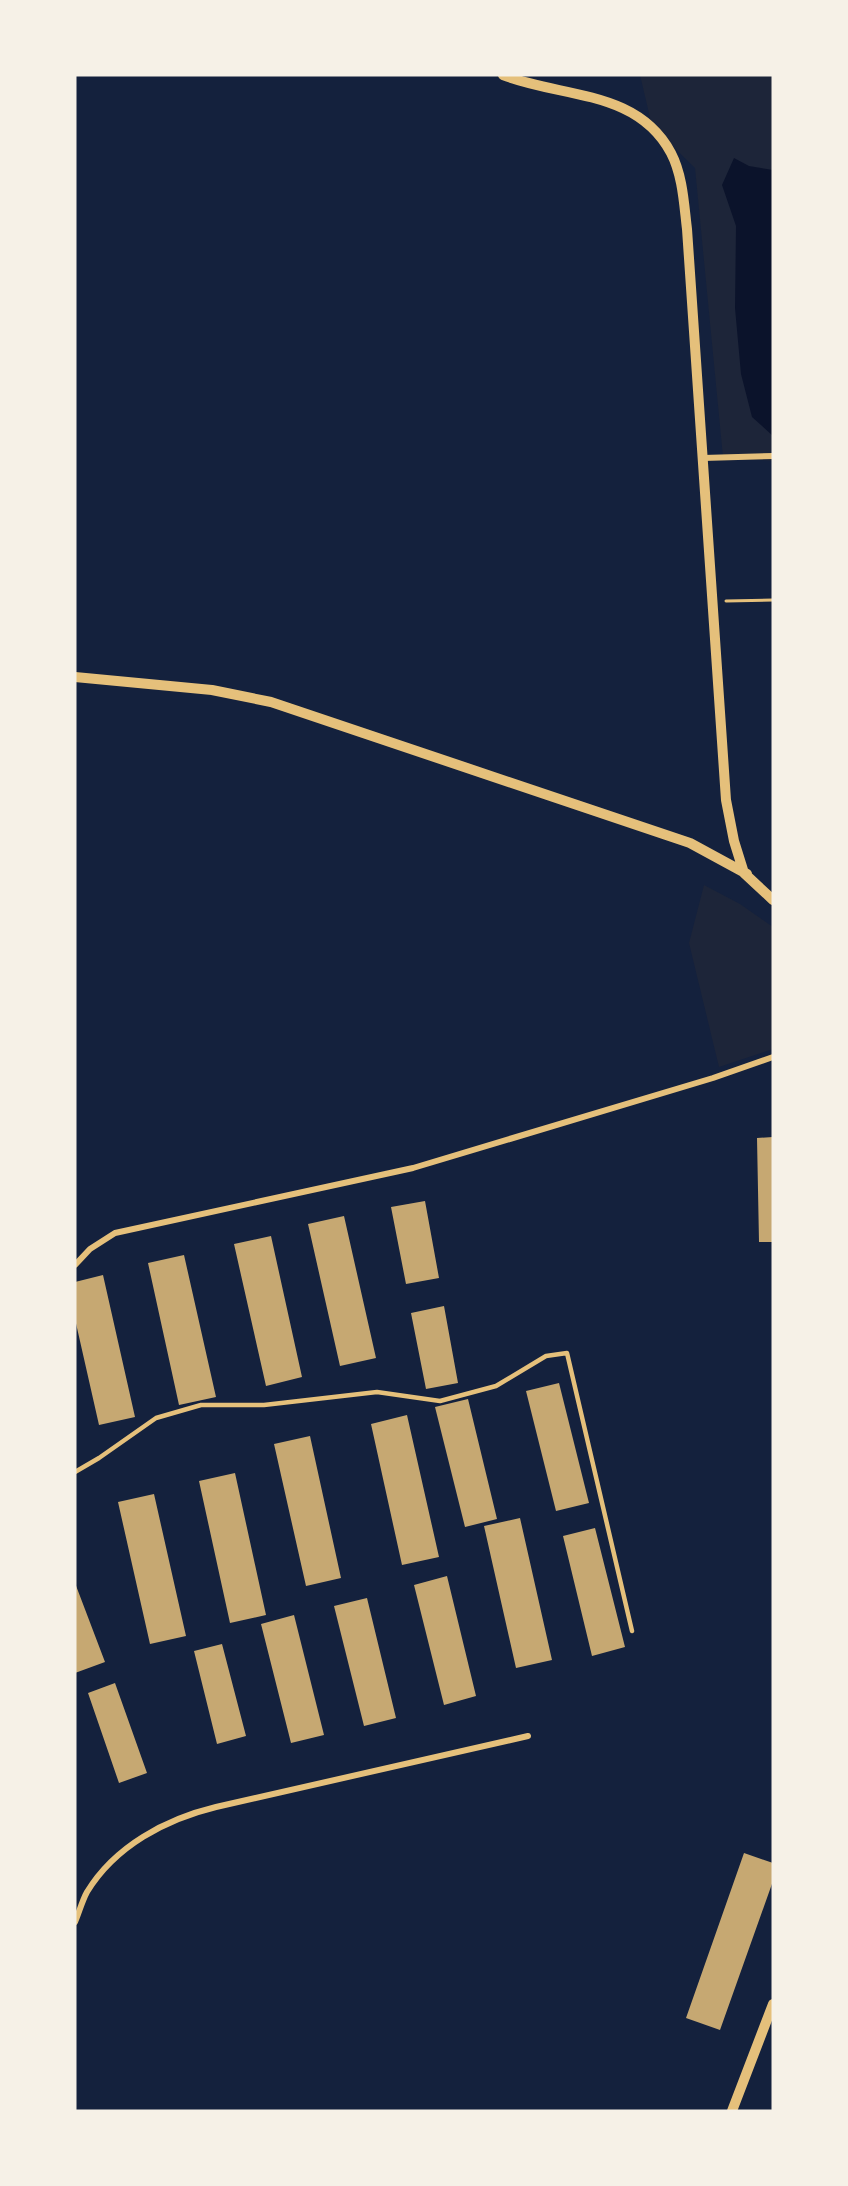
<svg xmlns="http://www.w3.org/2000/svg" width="848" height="2186" viewBox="0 0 848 2186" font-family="'Varela Round',sans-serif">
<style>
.green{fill:#1d2539}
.water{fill:#0b132b}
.building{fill:#c6a872}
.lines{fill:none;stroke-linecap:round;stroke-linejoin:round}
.path{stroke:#e5c07b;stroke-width:3}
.service{stroke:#e5c07b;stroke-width:4.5}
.minor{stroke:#e5c07b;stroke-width:6}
.tertiary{stroke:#e5c07b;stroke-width:10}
</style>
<rect width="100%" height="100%" fill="#14213d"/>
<path class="green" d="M 640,75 L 773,75 L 773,461 L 723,457 L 695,168 L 652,126 Z
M 704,885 L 740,904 L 773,927 L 773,1049 L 719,1067 L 689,943 Z"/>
<path class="water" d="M 734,158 L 749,166 L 773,170 L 773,436 L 752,417 L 741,374 L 735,308 L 736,226 L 722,185 Z"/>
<path class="building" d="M 773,1137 L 773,1242 L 759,1242 L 757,1138 Z
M 425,1201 L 439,1278 L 406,1284 L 391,1207 Z
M 344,1216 L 376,1358 L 340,1366 L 308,1224 Z
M 271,1236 L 302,1377 L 266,1386 L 234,1244 Z
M 184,1255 L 216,1397 L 179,1405 L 148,1263 Z
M 103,1275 L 135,1417 L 99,1425 L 75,1319 L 75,1282 Z
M 444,1306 L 458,1383 L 426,1389 L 411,1313 Z
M 559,1383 L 589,1503 L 556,1511 L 526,1391 Z
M 468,1399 L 497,1519 L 465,1527 L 435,1407 Z
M 407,1415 L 439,1557 L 402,1565 L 371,1424 Z
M 310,1436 L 341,1578 L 306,1586 L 274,1444 Z
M 235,1473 L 266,1615 L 230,1623 L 199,1481 Z
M 154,1494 L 186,1636 L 150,1644 L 118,1502 Z
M 520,1518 L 552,1660 L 516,1668 L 484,1526 Z
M 595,1528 L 625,1647 L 592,1656 L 563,1536 Z
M 447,1576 L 476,1696 L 444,1705 L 414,1585 Z
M 75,1583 L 105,1662 L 75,1673 Z
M 367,1598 L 396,1718 L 364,1726 L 334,1606 Z
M 294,1615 L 324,1735 L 291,1743 L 261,1624 Z
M 222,1644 L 246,1736 L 217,1744 L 194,1651 Z
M 115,1683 L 147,1773 L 119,1783 L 88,1693 Z
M 744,1853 L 773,1863 L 773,1881 L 720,2030 L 686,2018 Z"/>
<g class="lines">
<path class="path" d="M 726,601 L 773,600"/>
<path class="service" d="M 75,1472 L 99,1458 L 156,1418 L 201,1405 L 264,1405 L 377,1392 L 440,1401 L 496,1386 L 546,1356 L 567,1353 L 632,1631"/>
<path class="minor" d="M 703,458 L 773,456
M 75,1265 L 90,1249 L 115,1233 L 413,1168 L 713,1078 L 773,1057
M 75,1922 C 79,1913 82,1901 87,1892 C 115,1846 166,1819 216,1807 L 528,1736"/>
<path class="tertiary" d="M 503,75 C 561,98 637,89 671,153 C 683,176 684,205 687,229 L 726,800 L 734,841 L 744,873 L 773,900
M 75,677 L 212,690 L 271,702 L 690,843 L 747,874
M 732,2111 L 773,2004"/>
</g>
<rect width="848" height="2186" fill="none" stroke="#f6f1e7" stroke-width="153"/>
</svg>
